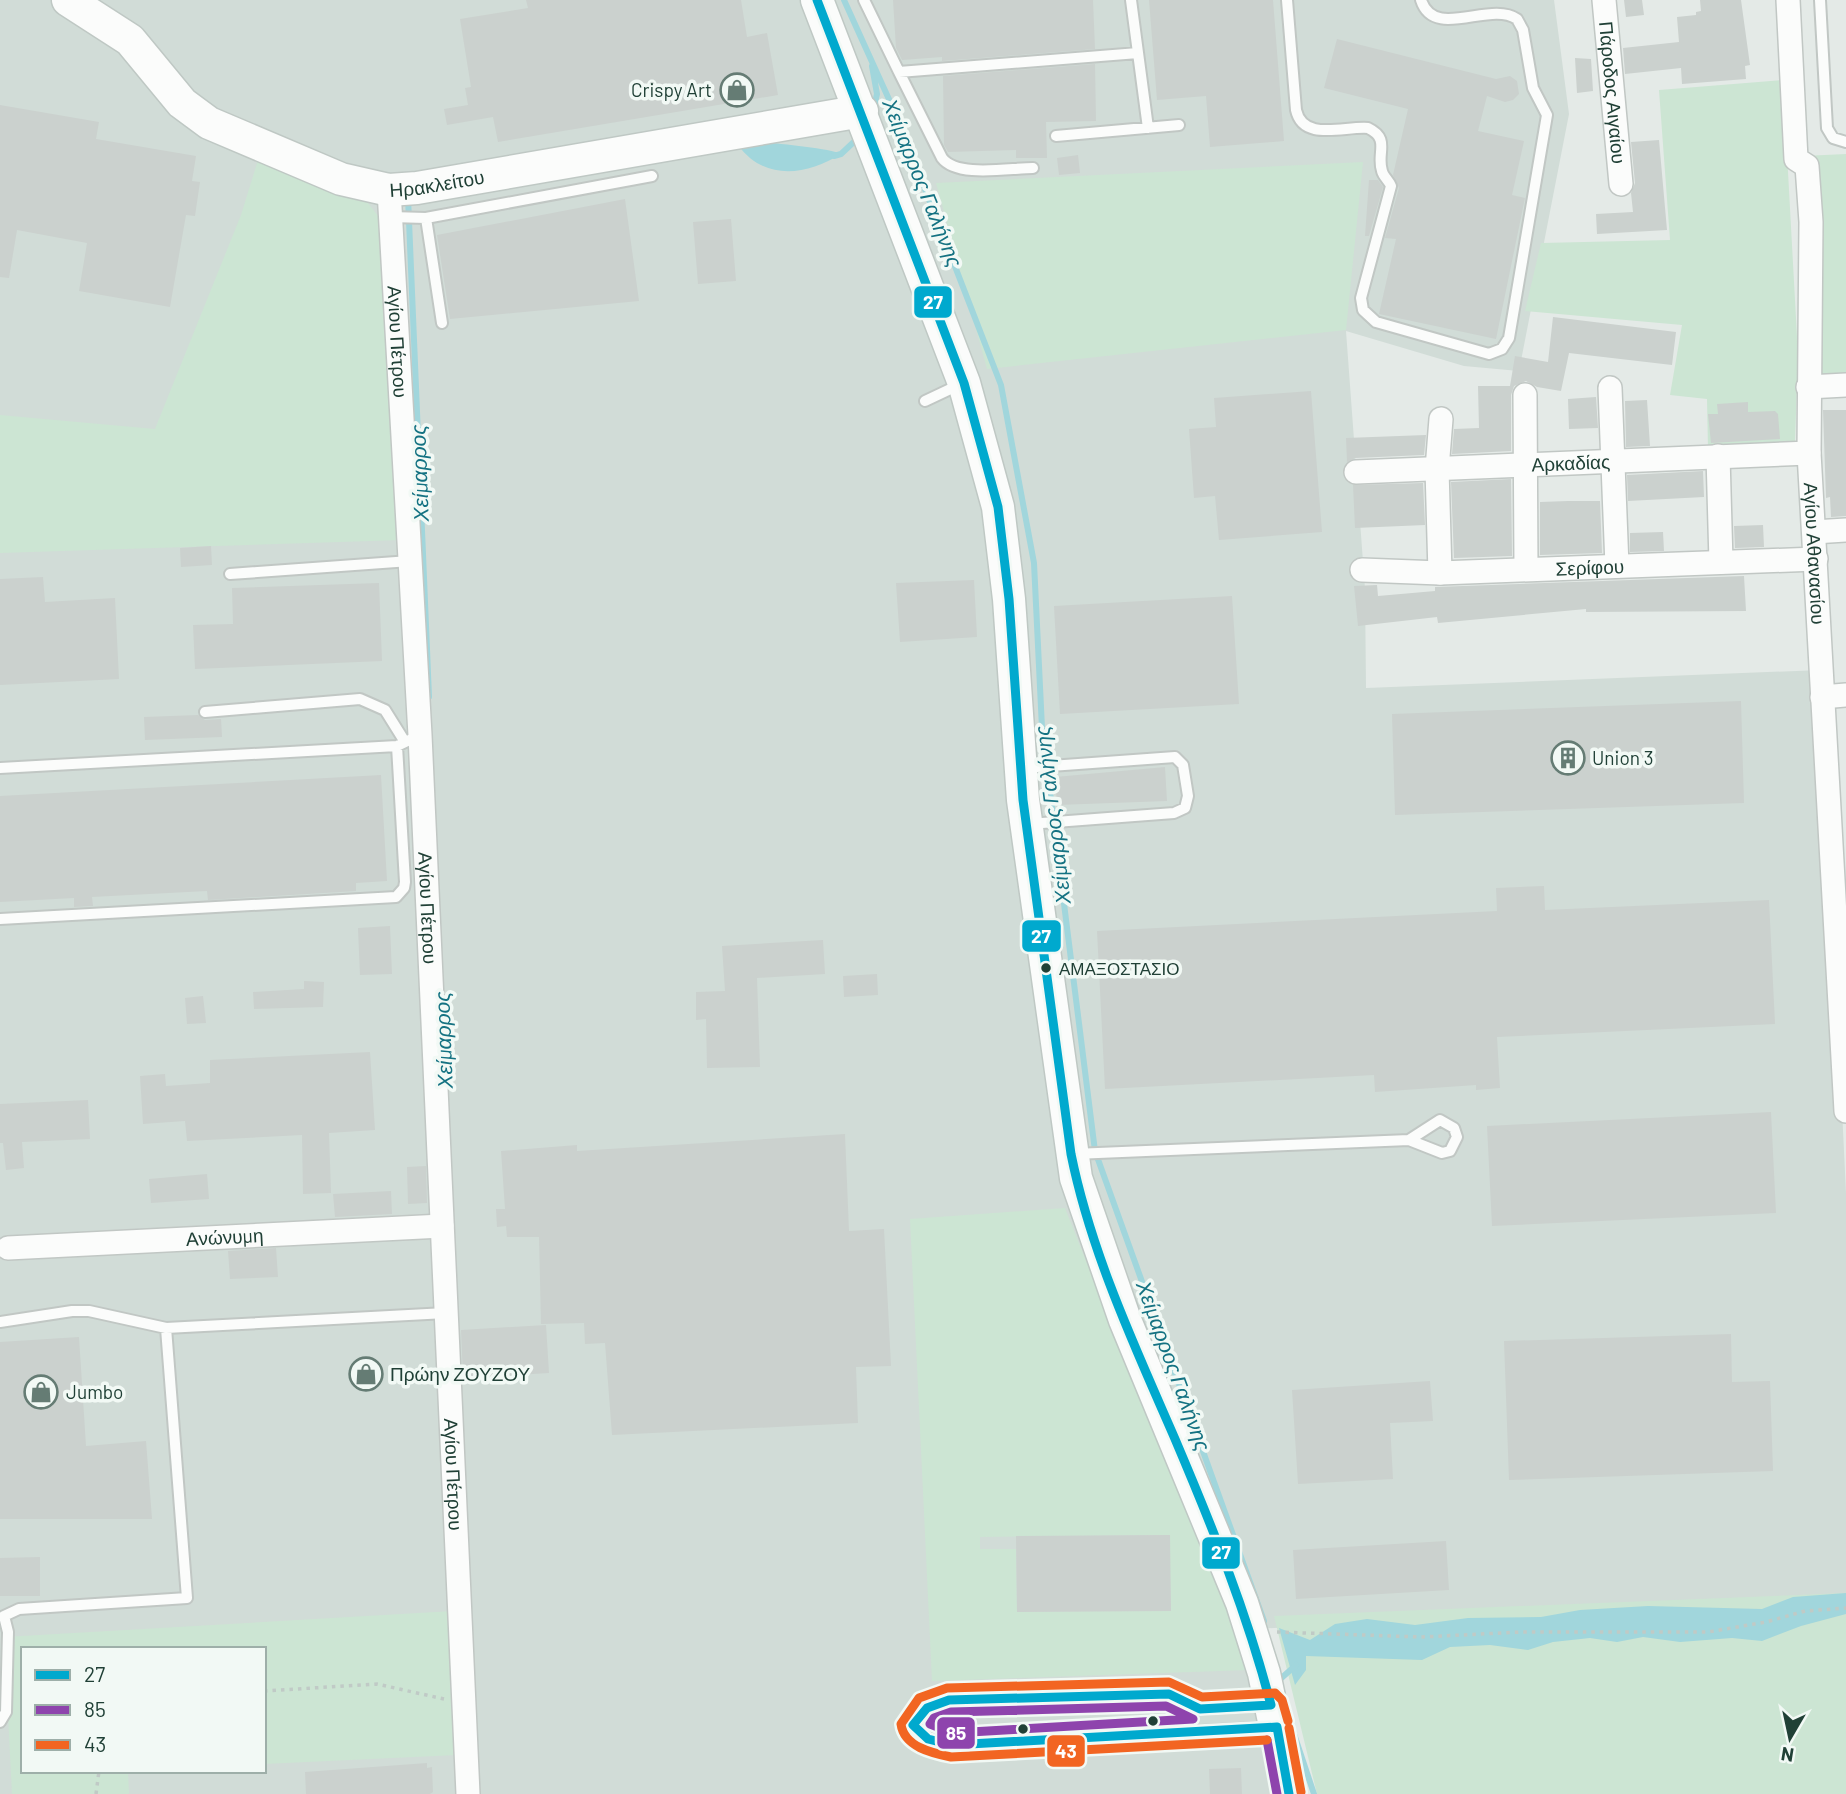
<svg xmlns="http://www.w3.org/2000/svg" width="1846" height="1794" viewBox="0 0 1846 1794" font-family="Barlow,sans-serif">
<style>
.built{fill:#d1dcd7;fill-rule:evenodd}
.green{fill:#cce5d3;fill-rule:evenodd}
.water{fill:#a1d6dc}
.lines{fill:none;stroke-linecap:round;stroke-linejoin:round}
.stream{stroke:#a1d6dc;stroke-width:6}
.building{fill:#cbd1ce}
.lane-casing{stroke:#c1c7c4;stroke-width:14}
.street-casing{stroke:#c1c7c4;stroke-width:26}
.secondary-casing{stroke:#bfc8c4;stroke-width:35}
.path{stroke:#c0cac6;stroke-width:3.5;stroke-dasharray:3.5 5;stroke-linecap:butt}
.lane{stroke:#fbfcfb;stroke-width:10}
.street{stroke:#fbfcfb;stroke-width:23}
.secondary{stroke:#fbfcfb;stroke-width:32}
.bus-1-casing{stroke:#f2f9f5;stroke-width:14}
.bus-2-casing{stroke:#f2f9f5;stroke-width:14}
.bus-3-casing{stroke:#f2f9f5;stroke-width:14}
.bus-1{stroke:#00a9ce;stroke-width:9}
.bus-2{stroke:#8e44ad;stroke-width:9}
.bus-3{stroke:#f26522;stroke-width:9}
.bus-dot{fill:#204036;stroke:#f2f9f5;stroke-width:2.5}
.labels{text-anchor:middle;stroke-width:7;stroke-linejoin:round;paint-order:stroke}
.bus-label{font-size:17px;fill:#204036;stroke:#f2f9f5;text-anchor:start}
.poi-label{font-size:19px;fill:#204036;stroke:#f2f9f5;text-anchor:start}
.street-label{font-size:19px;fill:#204036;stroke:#f2f9f5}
.water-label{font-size:21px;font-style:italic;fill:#147282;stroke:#f2f9f5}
.line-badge{stroke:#f2f9f5;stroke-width:2.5}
.badge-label{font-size:19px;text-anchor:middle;font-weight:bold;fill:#fff}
</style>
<rect width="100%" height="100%" fill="#e4eae7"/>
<path class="built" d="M 0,0 L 1554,0 L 1569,114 L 1519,371 L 1464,366 L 1346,331 L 1365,589 L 1366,688 L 1821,670 L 1846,1193 L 1846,1594 L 1240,1630 L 1274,1794 L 0,1794 ZM 23,1649 L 264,1649 L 264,1771 L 23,1771 Z"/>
<path class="green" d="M 1783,80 L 1798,355 L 1795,442 L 1708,450 L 1707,399 L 1670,395 L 1682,325 L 1525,311 L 1541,243 L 1670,240 L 1659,90 Z
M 1846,154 L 1846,376 L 1816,378 L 1803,156 Z
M 258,160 L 365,199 L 378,216 L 402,540 L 0,553 L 0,415 L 155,429 L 241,215 Z
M 1363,162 L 1346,330 L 987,369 L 936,183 Z
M 1065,1208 L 1150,1422 L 1195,1524 L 1250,1670 L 932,1681 L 910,1219 ZM 1169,1535 L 1171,1610 L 1017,1612 L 1016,1549 L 980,1549 L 980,1537 Z
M 1846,1593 L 1846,1794 L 1317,1794 L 1274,1616 Z
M 453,1611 L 457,1755 L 264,1764 L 264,1649 L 23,1649 L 23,1771 L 128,1771 L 129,1794 L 12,1794 L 4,1637 Z"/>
<path class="water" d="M 763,141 C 781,145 831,148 841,154 C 807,175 765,182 738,145 Z
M 1846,1593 L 1846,1614 L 1801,1626 L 1762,1641 L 1732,1638 L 1680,1642 L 1643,1637 L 1617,1642 L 1590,1638 L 1553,1642 L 1528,1650 L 1490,1645 L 1450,1647 L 1422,1660 L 1306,1656 L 1306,1670 L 1295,1685 L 1279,1628 L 1310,1640 L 1335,1624 L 1367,1619 L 1415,1625 L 1468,1618 L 1541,1617 L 1580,1610 L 1648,1606 L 1762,1609 L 1793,1597 Z"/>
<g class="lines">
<path class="stream" d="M 844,0 L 897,117 L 1001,385 L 1034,563 L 1042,728 L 1095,1151 L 1264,1621
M 872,66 L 877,94 L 873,111
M 834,156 L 841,154 L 858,138
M 408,197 L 429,697
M 1277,1682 L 1296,1665
M 1287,1713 L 1314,1794"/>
</g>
<path class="building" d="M 526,0 L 741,0 L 747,37 L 767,33 L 778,95 L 498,142 L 493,117 L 447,125 L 444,109 L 468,105 L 465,88 L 471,87 L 460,19 L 528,8 Z
M 893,0 L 1093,0 L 1095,49 L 942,61 L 942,57 L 902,60 L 896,48 Z
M 1149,0 L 1273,0 L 1284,141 L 1210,147 L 1206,96 L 1157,100 Z
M 1624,0 L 1642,0 L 1644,15 L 1626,17 Z
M 1700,0 L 1741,0 L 1750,65 L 1745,66 L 1746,79 L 1682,84 L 1681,68 L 1625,74 L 1623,48 L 1679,42 L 1677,17 L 1696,15 L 1696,12 L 1701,11 Z
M 1337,39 L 1496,79 L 1510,76 L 1517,81 L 1519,94 L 1513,100 L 1505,102 L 1487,96 L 1478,131 L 1524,141 L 1512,195 L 1525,198 L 1496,339 L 1379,314 L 1396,239 L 1385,238 L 1399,188 L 1393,175 L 1408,109 L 1324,88 Z
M 1575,58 L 1591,59 L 1593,91 L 1577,93 Z
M 1095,64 L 1096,121 L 1046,122 L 1047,158 L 1016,158 L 1016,150 L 948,152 L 944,145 L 943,76 Z
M 0,105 L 99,122 L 96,139 L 196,156 L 192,181 L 200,182 L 195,216 L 186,215 L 170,307 L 79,291 L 87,243 L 17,230 L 9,278 L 0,277 Z
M 1659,140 L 1667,230 L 1597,234 L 1596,214 L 1633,212 L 1631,193 L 1635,183 L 1631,142 Z
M 1078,155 L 1080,173 L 1059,175 L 1057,158 Z
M 1369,180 L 1378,180 L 1383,187 L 1369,236 L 1365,236 Z
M 625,199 L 639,301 L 450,319 L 437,235 Z
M 731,219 L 736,281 L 698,284 L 693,222 Z
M 1553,317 L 1676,332 L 1672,365 L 1569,353 L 1561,391 L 1537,387 L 1526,381 L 1514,386 L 1511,395 L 1511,451 L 1452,454 L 1454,429 L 1479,428 L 1478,386 L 1510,386 L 1515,356 L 1548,362 Z
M 1311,391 L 1322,532 L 1219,540 L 1215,496 L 1194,498 L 1189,429 L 1216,427 L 1214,398 Z
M 1596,397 L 1598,428 L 1569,429 L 1568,399 Z
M 1647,400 L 1650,446 L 1626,447 L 1625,401 Z
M 1748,402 L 1748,412 L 1775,411 L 1778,414 L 1780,439 L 1711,443 L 1708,414 L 1718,414 L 1717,404 Z
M 1823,410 L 1846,410 L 1846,516 L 1831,517 L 1830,497 L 1826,498 Z
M 1426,435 L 1424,455 L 1355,458 L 1347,462 L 1346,438 Z
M 1703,471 L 1704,497 L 1628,501 L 1627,475 Z
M 1511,479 L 1512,556 L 1454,558 L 1451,482 Z
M 1423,483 L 1425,525 L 1355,528 L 1353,485 Z
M 1568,501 L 1600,501 L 1602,553 L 1540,555 L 1540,502 Z
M 1763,525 L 1764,547 L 1735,548 L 1734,526 Z
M 1663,532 L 1664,551 L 1630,552 L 1630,533 Z
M 211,546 L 212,565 L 181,567 L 180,548 Z
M 1744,576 L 1746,611 L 1586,612 L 1586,609 L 1438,623 L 1437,617 L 1358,626 L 1354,586 L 1377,585 L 1378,596 L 1435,591 L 1435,587 Z
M 43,577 L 45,602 L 115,598 L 119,679 L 0,685 L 0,579 Z
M 974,580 L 977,637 L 900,642 L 896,583 Z
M 379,583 L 382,661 L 195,669 L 193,625 L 233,624 L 232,588 Z
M 1232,596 L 1239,704 L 1060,714 L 1054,606 Z
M 1741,701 L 1744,803 L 1395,815 L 1392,714 Z
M 198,715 L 205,720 L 221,719 L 222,737 L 145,740 L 144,717 Z
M 1165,767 L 1167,801 L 1057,805 L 1055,777 Z
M 381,775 L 387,881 L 356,883 L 356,891 L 208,900 L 207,891 L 92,897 L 93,906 L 74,907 L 74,898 L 0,902 L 0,796 Z
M 1544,886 L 1545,910 L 1769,900 L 1775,1024 L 1497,1037 L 1500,1088 L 1476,1090 L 1476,1085 L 1375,1092 L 1374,1075 L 1105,1089 L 1097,931 L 1497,911 L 1496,888 Z
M 390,926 L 392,974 L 360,975 L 358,928 Z
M 823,940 L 825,974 L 757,978 L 760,1067 L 707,1068 L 706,1019 L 696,1020 L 696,992 L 725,991 L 722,946 Z
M 877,974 L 878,995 L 844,997 L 843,976 Z
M 304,981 L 324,982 L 323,1007 L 254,1009 L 253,992 L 304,989 Z
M 203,996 L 206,1023 L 187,1024 L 185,998 Z
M 370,1052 L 375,1130 L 329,1133 L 331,1193 L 303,1194 L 302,1135 L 187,1141 L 185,1121 L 143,1124 L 140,1076 L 165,1074 L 166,1086 L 210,1083 L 210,1060 Z
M 88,1100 L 90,1139 L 22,1142 L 24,1168 L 6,1170 L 3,1143 L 0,1143 L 0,1104 Z
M 1771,1112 L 1776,1213 L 1492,1226 L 1487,1126 Z
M 845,1134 L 849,1231 L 884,1229 L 891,1366 L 856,1367 L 858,1423 L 612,1435 L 605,1343 L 585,1344 L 584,1323 L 541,1324 L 539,1237 L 507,1237 L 506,1226 L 497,1227 L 496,1209 L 505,1209 L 501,1151 L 577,1145 L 577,1151 Z
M 426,1166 L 427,1203 L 408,1204 L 407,1167 Z
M 207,1174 L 209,1199 L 151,1203 L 149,1179 Z
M 391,1191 L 392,1214 L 335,1217 L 333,1194 Z
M 276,1248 L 278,1277 L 230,1279 L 228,1251 Z
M 546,1325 L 549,1373 L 463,1378 L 461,1330 Z
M 1731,1334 L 1732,1382 L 1770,1381 L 1773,1471 L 1509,1480 L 1504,1341 Z
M 79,1337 L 86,1446 L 146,1441 L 152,1519 L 0,1519 L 0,1342 Z
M 1430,1381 L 1433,1421 L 1390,1423 L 1393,1479 L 1298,1484 L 1292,1390 Z
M 1170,1535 L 1171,1611 L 1017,1612 L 1016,1536 Z
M 1446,1541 L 1449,1590 L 1296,1599 L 1293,1550 Z
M 40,1557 L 40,1596 L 0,1596 L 0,1558 Z
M 427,1763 L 427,1768 L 432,1767 L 433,1792 L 430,1794 L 306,1794 L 305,1772 Z
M 1241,1768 L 1242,1794 L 1210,1794 L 1209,1769 Z"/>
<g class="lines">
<defs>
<path id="lane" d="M 864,0 L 899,72 L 1138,53
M 1131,0 L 1148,128
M 1287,0 L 1296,110 C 1303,142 1344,126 1368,128 C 1391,139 1376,153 1382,171 C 1383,176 1389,181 1391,186 L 1361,298 L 1363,310 L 1376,322 L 1489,354 L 1502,349 L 1509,338 L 1547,115 L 1533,88 L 1523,30 L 1517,19 C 1490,0 1434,41 1421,0
M 1820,0 L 1827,128 L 1833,138 L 1846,142
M 899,72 L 942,158 C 957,178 1009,168 1033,168
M 1056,136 L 1179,125
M 391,217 L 426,218 L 442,323
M 426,218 L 652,176
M 925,401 L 961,384
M 230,574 L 410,561
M 205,712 L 360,699 L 385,710 L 405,742
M 0,768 L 397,746 L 420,735
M 1023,768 L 1175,757 L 1183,765 L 1188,796 L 1185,808 L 1174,813 L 1029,824
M 0,919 L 396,897 L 404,888 L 405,882 L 397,746
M 1074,1154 L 1409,1140 L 1442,1153 L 1450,1151 L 1457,1137 L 1454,1128 L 1440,1120 L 1409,1140
M 0,1322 L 72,1311 L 89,1311 L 166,1328 L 446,1313
M 1269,1705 L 1200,1709 L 1169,1694 L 949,1700 L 927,1708 L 913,1725 L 928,1739 L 952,1745 L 1273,1727
M 0,1722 L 6,1712 L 8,1632 L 4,1616 L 19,1609 L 187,1598 L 166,1328"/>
<g id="street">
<path id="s1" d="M 1604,0 L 1621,184"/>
<path id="s2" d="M 1788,0 L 1796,159 L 1807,166 L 1811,222 L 1809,453 L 1846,1111"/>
<path id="s3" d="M 389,190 L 420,735 L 468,1794"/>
<path d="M 1808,387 L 1846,385"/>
<path d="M 1610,388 L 1617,566"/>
<path d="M 1525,395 L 1526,568"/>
<path d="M 1718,456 L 1721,562"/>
<path id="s4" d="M 1356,472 L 1809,453"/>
<path d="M 1814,532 L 1846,530"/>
<path id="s5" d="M 1362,570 L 1440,573 L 1816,559"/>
<path d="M 1440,573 L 1437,469 L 1441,419"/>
<path d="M 1822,697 L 1846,695"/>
<path id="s6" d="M 8,1248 L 442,1226"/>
</g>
<g id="secondary">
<path id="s7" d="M 68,0 L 130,40 L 182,103 L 209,123 L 341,179 L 389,190 L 417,188 L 862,111"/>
<path d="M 817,0 L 964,383 L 998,507 L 1009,599 L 1023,800 L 1076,1178 L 1125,1320 L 1242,1603 L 1264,1673 L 1289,1794"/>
</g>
</defs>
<use href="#lane" class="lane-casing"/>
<use href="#street" class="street-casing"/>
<use href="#secondary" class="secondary-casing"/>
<path class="path" d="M 1277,1632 L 1421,1637 L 1522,1632 L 1708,1632 L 1766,1622 L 1805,1611 L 1846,1608
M 264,1691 L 377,1684 L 444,1699
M 96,1794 L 99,1771"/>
<use href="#lane" class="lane"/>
<use href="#street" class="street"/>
<use href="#secondary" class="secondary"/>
<defs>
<path id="bus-1" d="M 817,0 L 964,383 L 998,507 L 1009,599 L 1023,800 L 1071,1154 C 1091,1253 1135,1347 1175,1439 C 1212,1526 1247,1613 1271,1705 L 1200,1709 L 1169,1694 L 949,1700 L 927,1708 L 913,1725 L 928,1739 L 952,1745 L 1277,1727 L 1289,1794"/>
<path id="bus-2" d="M 1166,1706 L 1193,1719 L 953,1733 L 930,1724 L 934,1718 L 951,1712 Z
M 1267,1740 L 1277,1794"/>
<path id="bus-3" d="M 1289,1728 L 1301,1792
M 1267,1740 L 951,1757 C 932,1753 904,1747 901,1724 L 919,1698 L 947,1688 L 1169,1682 L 1202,1697 L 1275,1693 L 1282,1700 L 1288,1721"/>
</defs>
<use href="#bus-1" class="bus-1-casing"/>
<use href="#bus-2" class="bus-2-casing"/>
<use href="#bus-3" class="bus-3-casing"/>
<use href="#bus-1" class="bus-1"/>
<use href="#bus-2" class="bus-2"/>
<use href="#bus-3" class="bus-3"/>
</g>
<defs>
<symbol id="shop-ring" viewBox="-11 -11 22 22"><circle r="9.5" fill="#f2f9f5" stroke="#657c74" stroke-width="1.5"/><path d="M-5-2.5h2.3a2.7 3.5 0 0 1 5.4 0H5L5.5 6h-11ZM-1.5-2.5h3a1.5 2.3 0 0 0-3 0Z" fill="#657c74"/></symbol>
<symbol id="building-ring" viewBox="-11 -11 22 22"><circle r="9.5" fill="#f2f9f5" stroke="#657c74" stroke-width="1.5"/><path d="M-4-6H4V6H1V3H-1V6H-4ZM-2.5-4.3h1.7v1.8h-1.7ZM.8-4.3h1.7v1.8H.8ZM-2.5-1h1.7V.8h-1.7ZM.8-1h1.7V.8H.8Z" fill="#657c74"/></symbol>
</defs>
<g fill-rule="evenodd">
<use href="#shop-ring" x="718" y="71" width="38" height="38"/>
<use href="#building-ring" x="1549" y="739" width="38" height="38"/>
<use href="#shop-ring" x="347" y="1355" width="38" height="38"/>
<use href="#shop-ring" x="22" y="1373" width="38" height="38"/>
</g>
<g class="bus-dot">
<circle cx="1046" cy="968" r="6"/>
<circle cx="1153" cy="1721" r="6"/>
<circle cx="1023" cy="1729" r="6"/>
</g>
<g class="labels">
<g class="bus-label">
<text x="1059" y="975">ΑΜΑΞΟΣΤΑΣΙΟ</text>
</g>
<g class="poi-label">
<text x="712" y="97" text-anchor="end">Crispy Art</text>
<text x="1592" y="765">Union 3</text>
<text x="390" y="1381">Πρώην ΖΟΥΖΟΥ</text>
<text x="66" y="1399">Jumbo</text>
</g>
<g class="street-label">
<text dy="7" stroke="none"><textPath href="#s1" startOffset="93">Πάροδος Αιγαίου</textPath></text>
<text dy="7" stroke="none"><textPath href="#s7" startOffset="430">Ηρακλείτου</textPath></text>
<text dy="7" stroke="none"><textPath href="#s3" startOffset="152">Αγίου Πέτρου</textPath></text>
<text dy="7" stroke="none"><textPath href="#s4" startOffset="215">Αρκαδίας</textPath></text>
<text dy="7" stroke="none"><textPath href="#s2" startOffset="560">Αγίου Αθανασίου</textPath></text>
<text dy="7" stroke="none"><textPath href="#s5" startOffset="228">Σερίφου</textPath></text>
<text dy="7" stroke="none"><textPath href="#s3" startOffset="719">Αγίου Πέτρου</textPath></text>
<text dy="7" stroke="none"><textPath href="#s6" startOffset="217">Ανώνυμη</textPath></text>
<text dy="7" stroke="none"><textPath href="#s3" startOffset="1286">Αγίου Πέτρου</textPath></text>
</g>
<g class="water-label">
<text transform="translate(922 183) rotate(68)" y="7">Χείμαρρος Γαλήνης</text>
<text transform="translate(420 473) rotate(-92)" y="7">Χείμαρρος</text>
<text transform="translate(1053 815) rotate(-97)" y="7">Χείμαρρος Γαλήνης</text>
<text transform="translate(444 1040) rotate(-92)" y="7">Χείμαρρος</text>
<text transform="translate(1173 1366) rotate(70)" y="7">Χείμαρρος Γαλήνης</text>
</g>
</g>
<g class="line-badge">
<rect x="913" y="285" width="40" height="34" rx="7" fill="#00a9ce"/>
<rect x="1021" y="919" width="41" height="34" rx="7" fill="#00a9ce"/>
<rect x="1201" y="1536" width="40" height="34" rx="7" fill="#00a9ce"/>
<rect x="936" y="1716" width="40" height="34" rx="7" fill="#8e44ad"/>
<rect x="1046" y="1734" width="40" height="34" rx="7" fill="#f26522"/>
</g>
<g class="badge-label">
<text x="933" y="309">27</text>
<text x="1041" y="943">27</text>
<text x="1221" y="1559">27</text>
<text x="956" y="1740">85</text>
<text x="1066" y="1758">43</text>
</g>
<rect x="21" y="1647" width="245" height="126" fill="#f2f9f5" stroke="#9eafa9" stroke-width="2"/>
<rect x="35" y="1670" width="35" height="10" fill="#00a9ce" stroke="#9eafa9" stroke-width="2"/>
<text x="84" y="1682" font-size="21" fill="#204036">27</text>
<rect x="35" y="1705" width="35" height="10" fill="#8e44ad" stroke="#9eafa9" stroke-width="2"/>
<text x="84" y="1717" font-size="21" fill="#204036">85</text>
<rect x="35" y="1740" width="35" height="10" fill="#f26522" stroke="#9eafa9" stroke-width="2"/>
<text x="84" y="1752" font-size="21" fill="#204036">43</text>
<g transform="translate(1790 1738) rotate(189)" stroke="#f2f9f5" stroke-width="5" paint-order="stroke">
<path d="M0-5L12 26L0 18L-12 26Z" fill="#204036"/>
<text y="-10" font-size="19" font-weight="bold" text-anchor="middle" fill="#204036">N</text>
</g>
</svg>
